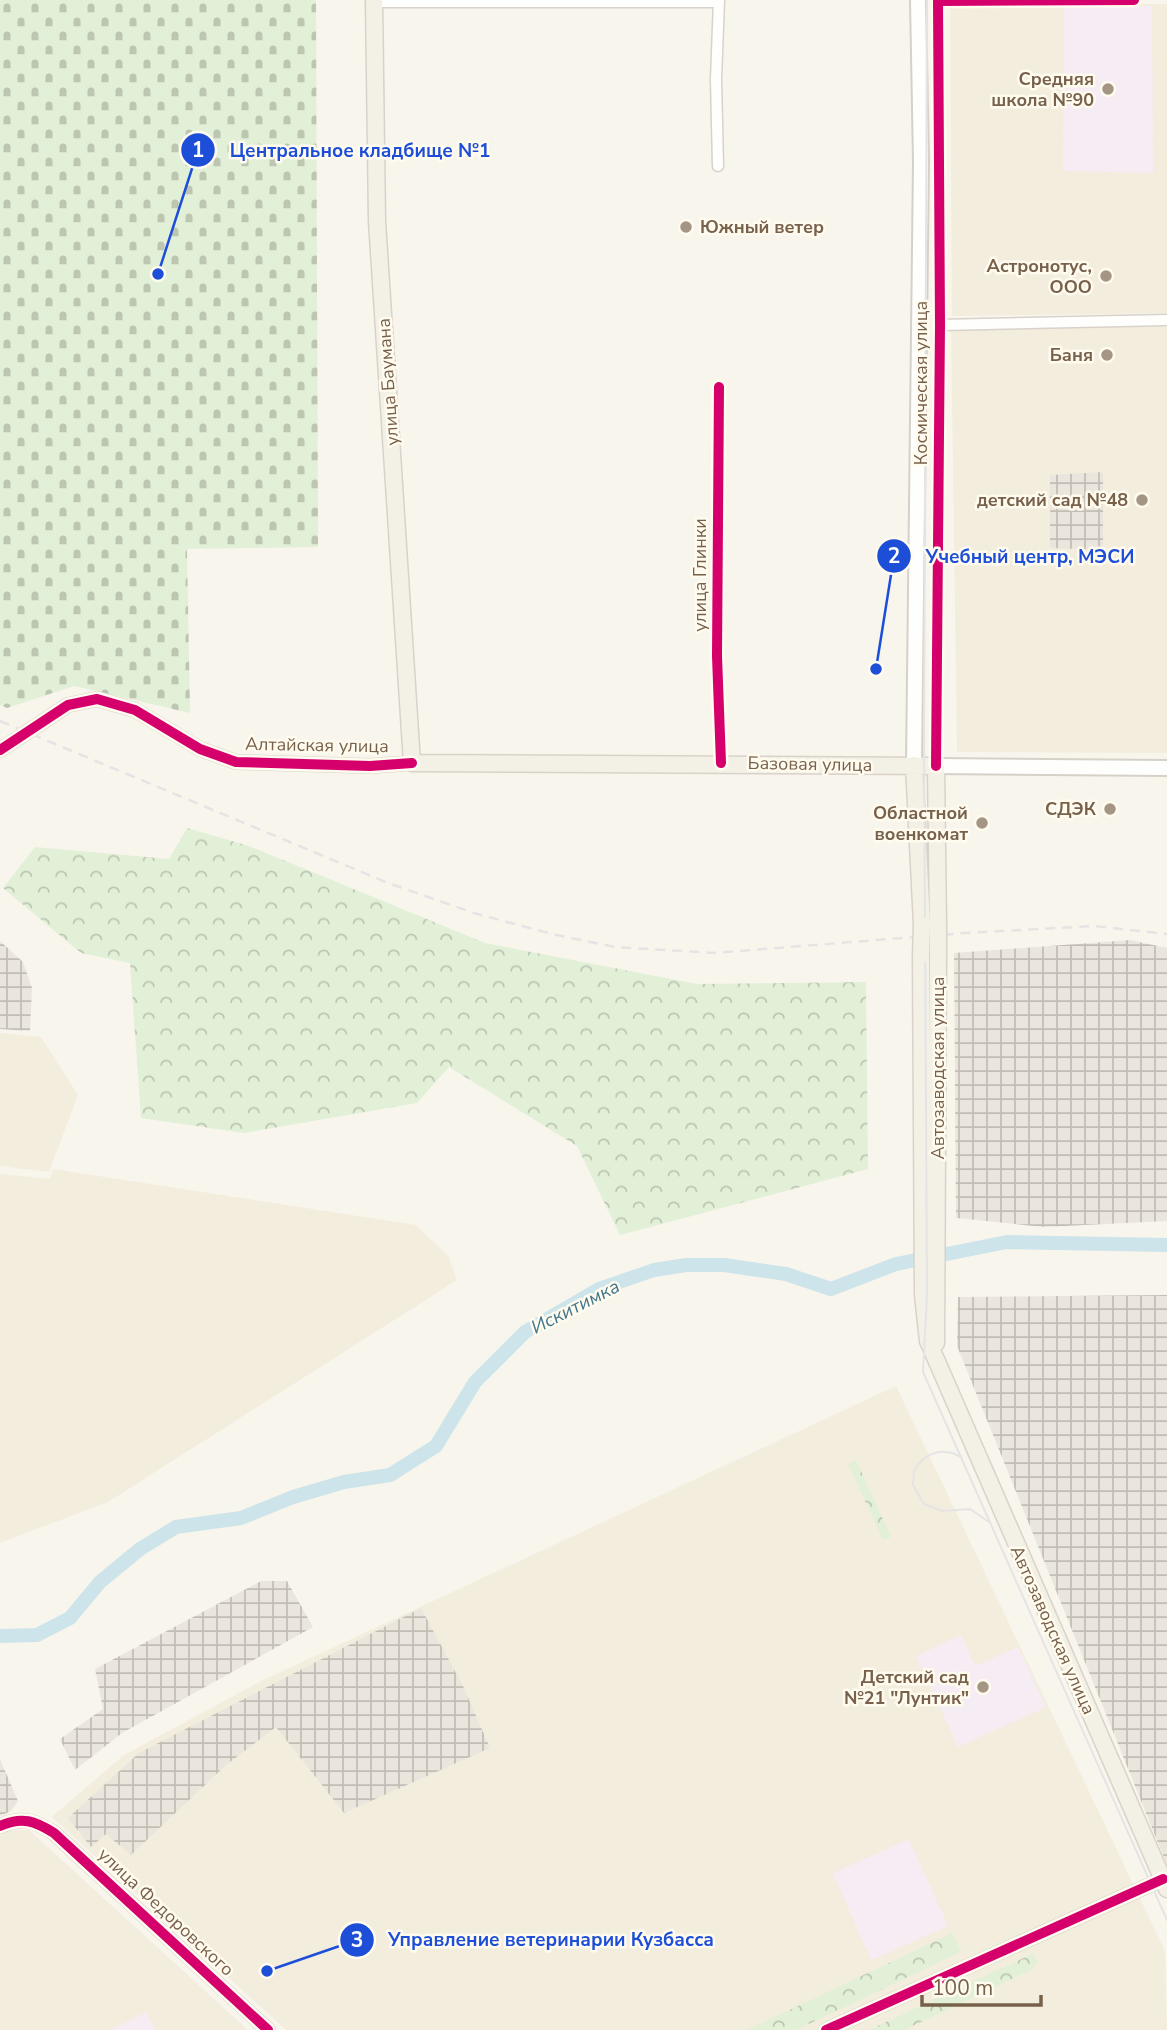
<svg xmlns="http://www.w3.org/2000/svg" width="1167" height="2030" viewBox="0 0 1167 2030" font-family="'Nunito Sans',sans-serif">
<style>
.residential{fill:#f3eddd}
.industrial{fill:url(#industrial-grid)}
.education{fill:#f6ecf4}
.forest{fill:url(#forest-crowns)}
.cemetery{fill:url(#cemetery-stones)}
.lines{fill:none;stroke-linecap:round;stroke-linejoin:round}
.river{stroke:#cde4ea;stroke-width:14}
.minor-casing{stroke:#d8d2cb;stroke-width:13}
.tertiary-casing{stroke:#d8d2cb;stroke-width:16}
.secondary-casing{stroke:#d6d1c8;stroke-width:18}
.primary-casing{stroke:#dad2ca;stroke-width:19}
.minor{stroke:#fefefc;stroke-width:10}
.tertiary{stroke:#fefefc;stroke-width:12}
.secondary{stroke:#fefefc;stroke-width:14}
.primary{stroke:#f3f0e6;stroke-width:16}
.tram{stroke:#e6e3e5;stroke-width:2}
.rail{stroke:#e6e3e5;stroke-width:2.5;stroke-dasharray:10 7;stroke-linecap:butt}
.primary-bridge-casing{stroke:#dad2ca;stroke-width:19;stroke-linecap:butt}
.primary-bridge{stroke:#f3f0e6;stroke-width:16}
.cycleway-casing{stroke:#fffbef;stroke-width:15}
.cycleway{stroke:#d6006c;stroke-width:10}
.poi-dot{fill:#a59584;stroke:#fffbef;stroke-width:2.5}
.labels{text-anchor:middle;stroke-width:5;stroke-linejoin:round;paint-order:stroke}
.poi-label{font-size:18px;font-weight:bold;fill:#78614b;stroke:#fffbef;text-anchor:end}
.street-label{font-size:18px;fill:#78614b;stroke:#fffbef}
.water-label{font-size:19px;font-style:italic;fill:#43778c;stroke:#fffbef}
.leader{fill:none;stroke:#1d4ed8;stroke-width:2.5}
.callout-dot{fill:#1d4ed8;stroke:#fffbef;stroke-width:2.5}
.mark-label{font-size:21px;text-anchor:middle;font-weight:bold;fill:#fff}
.callout-label{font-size:19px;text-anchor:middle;font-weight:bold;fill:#1d4ed8;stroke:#fffbef;stroke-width:5;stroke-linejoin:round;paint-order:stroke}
</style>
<defs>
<pattern id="industrial-grid" width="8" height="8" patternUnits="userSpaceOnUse" patternTransform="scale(1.75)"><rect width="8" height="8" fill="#ebe6dd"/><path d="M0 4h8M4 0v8" fill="none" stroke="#c3beb5"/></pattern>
<pattern id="forest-crowns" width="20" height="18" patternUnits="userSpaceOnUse" patternTransform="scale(1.75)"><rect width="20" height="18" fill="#e2f0d8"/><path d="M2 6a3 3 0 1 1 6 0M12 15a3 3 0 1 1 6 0" fill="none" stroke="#bcc6b1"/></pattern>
<pattern id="cemetery-stones" width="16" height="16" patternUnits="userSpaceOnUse" patternTransform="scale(1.75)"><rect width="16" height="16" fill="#e2f0d8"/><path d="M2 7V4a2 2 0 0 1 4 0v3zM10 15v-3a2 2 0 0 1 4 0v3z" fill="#bcc6b1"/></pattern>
</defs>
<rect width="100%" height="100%" fill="#f8f5ed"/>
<path class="residential" d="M 1167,4 L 1167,313 L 952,316 L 950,5 Z
M 1167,326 L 1167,753 L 957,752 L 951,328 Z
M 0,1033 L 41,1037 L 78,1095 L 49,1172 L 0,1166 Z
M 53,1169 L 416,1225 L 448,1256 L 457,1280 L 108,1502 L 0,1543 L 0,1174 L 50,1179 Z
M 896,1386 L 1165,1951 L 1167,2030 L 286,2030 L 52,1817 L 124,1755 L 261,1681 Z
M 29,1830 L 248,2030 L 0,2030 L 0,1835 L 8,1831 Z"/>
<path class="industrial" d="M 1103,472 L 1103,550 L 1050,548 L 1050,475 Z
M 1130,940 L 1167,948 L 1167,1221 L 1044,1227 L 956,1218 L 954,953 Z
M 0,941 L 23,962 L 32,988 L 30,1031 L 0,1029 Z
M 1167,1295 L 1167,1865 L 957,1346 L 958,1297 Z
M 261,1581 L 287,1581 L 313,1627 L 122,1733 L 75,1770 L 60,1739 L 103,1709 L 95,1669 Z
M 421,1608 L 463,1686 L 490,1748 L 344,1813 L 276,1727 L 226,1765 L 131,1855 L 106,1834 L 91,1847 L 68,1818 L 139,1753 Z
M 0,1759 L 18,1801 L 11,1811 L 0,1816 Z"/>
<path class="education" d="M 1152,6 L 1153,173 L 1063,171 L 1064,7 Z
M 961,1635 L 975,1666 L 1018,1647 L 1046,1707 L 958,1747 L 916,1656 Z
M 909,1839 L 948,1926 L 871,1960 L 833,1873 Z
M 147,2012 L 155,2030 L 110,2030 Z"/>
<path class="forest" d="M 187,828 L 249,846 L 485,943 L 697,984 L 866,982 L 868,1169 L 620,1235 L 577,1146 L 449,1067 L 417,1103 L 244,1133 L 141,1118 L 130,963 L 81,953 L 3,888 L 35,847 L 169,859 Z
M 856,1460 L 891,1537 L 883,1540 L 848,1464 Z
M 952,1933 L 961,1952 L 796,2030 L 747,2030 Z
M 1034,1953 L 1037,1962 L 1031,1970 L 904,2030 L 869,2030 Z"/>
<path class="cemetery" d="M 0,0 L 316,0 L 318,547 L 187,549 L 190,713 L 74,686 L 7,708 L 0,705 Z"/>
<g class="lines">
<path class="river" d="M 0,1636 L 37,1635 L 70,1618 L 100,1582 L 140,1549 L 176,1527 L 241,1518 L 293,1497 L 344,1482 L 390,1475 L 436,1446 L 475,1382 L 525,1332 L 599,1289 L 654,1270 L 686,1265 L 724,1265 L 786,1274 L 831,1289 L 896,1264 L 1007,1242 L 1167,1245"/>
<defs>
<path id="minor" d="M 374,2 L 719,2
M 718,166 L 716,79 L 719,0
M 940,325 L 1167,320
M 719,387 L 717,656 L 721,763
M 936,766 L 940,325 L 938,1 L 1134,0"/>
<path id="tertiary" d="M 0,750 L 68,705 L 97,699 L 135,710 L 200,749 L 236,762 L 370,766 L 412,763
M 0,1826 C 22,1816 35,1821 54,1833 L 268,2030
M 826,2030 L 1163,1879"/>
<path id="secondary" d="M 914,765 L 921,162 L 918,0
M 936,766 L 1167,768"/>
<path id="primary" d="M 374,0 L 377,221 L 412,763 L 936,766 L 938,925
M 914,765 L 922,925
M 921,955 L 923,1295 L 928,1341 L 1167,1889
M 936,1343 L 938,955"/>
</defs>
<use href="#minor" class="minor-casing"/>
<use href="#tertiary" class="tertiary-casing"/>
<use href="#secondary" class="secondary-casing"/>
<use href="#primary" class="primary-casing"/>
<use href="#minor" class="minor"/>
<use href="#tertiary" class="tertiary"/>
<use href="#secondary" class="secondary"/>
<use href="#primary" class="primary"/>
<path class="tram" d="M 927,0 L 924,735 L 927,1295 L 923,1372 L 1167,1920
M 962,1458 C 945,1446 924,1452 914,1471 L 913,1485 L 924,1504 L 942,1511 L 970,1509 L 989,1522"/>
<path class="rail" d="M 0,721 L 388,883 L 474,913 L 552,934 L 615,947 L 714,953 L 965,933 L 1094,926 L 1167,934"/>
<defs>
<path id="primary-bridge" d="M 938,925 L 938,955
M 921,955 L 922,925"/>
</defs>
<use href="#primary-bridge" class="primary-bridge-casing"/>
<use href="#primary-bridge" class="primary-bridge"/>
<defs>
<path id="cycleway" d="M 719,387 L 717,656 L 721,763
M 0,750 L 68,705 L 97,699 L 135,710 L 200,749 L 236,762 L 370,766 L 412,763
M 936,766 L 940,325 L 938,1 L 1134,0
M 0,1826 C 22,1816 35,1821 54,1833 L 268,2030
M 826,2030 L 1163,1879"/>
</defs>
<use href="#cycleway" class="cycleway-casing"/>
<use href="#cycleway" class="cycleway"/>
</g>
<g class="poi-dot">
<circle cx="1108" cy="89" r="7"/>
<circle cx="686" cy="227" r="7"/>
<circle cx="1106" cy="276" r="7"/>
<circle cx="1107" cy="355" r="7"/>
<circle cx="1142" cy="500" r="7"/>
<circle cx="1110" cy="809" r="7"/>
<circle cx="982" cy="823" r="7"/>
<circle cx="983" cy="1687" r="7"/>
</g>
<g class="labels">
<g class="poi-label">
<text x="1094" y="85">Средняя<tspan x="1094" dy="21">школа №90</tspan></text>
<text x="700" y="233" text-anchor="start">Южный ветер</text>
<text x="1092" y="272">Астронотус,<tspan x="1092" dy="21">ООО</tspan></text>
<text x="1093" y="361">Баня</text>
<text x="1128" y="506">детский сад №48</text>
<text x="1096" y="815">СДЭК</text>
<text x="968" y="819">Областной<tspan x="968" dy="21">военкомат</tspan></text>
<text x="969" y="1683">Детский сад<tspan x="969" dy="21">№21 "Лунтик"</tspan></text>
</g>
<g class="street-label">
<text transform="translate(388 382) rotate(-94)" y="6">улица Баумана</text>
<text transform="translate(921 383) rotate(-90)" y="6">Космическая улица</text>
<text transform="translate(700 575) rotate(-90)" y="6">улица Глинки</text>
<text transform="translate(317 745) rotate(1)" y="6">Алтайская улица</text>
<text transform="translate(810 764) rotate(1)" y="6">Базовая улица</text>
<text transform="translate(938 1068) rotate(-90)" y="6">Автозаводская улица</text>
<text transform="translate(1053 1630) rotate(66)" y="6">Автозаводская улица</text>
<text transform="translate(166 1912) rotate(43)" y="6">улица Федоровского</text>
</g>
<g class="water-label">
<text transform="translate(575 1306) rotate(-27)" y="7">Искитимка</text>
</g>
</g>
<path class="leader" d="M158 274L198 150M876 669L894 556M267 1971L357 1940"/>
<g class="callout-dot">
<circle cx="158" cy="274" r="7"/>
<circle cx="876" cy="669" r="7"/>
<circle cx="267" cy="1971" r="7"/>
<circle cx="198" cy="150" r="18"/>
<circle cx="894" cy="556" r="18"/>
<circle cx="357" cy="1940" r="18"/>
</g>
<g class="mark-label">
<text x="198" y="157">1</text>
<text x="894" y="563">2</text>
<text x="357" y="1947">3</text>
</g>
<g class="callout-label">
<text x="360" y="157">Центральное кладбище №1</text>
<text x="1030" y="563">Учебный центр, МЭСИ</text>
<text x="551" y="1946">Управление ветеринарии Кузбасса</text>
</g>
<path d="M922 1995v10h119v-10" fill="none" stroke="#78614b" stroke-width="3.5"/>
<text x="932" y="1995" font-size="21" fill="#78614b" stroke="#fffbef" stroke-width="5" paint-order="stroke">100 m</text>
</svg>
